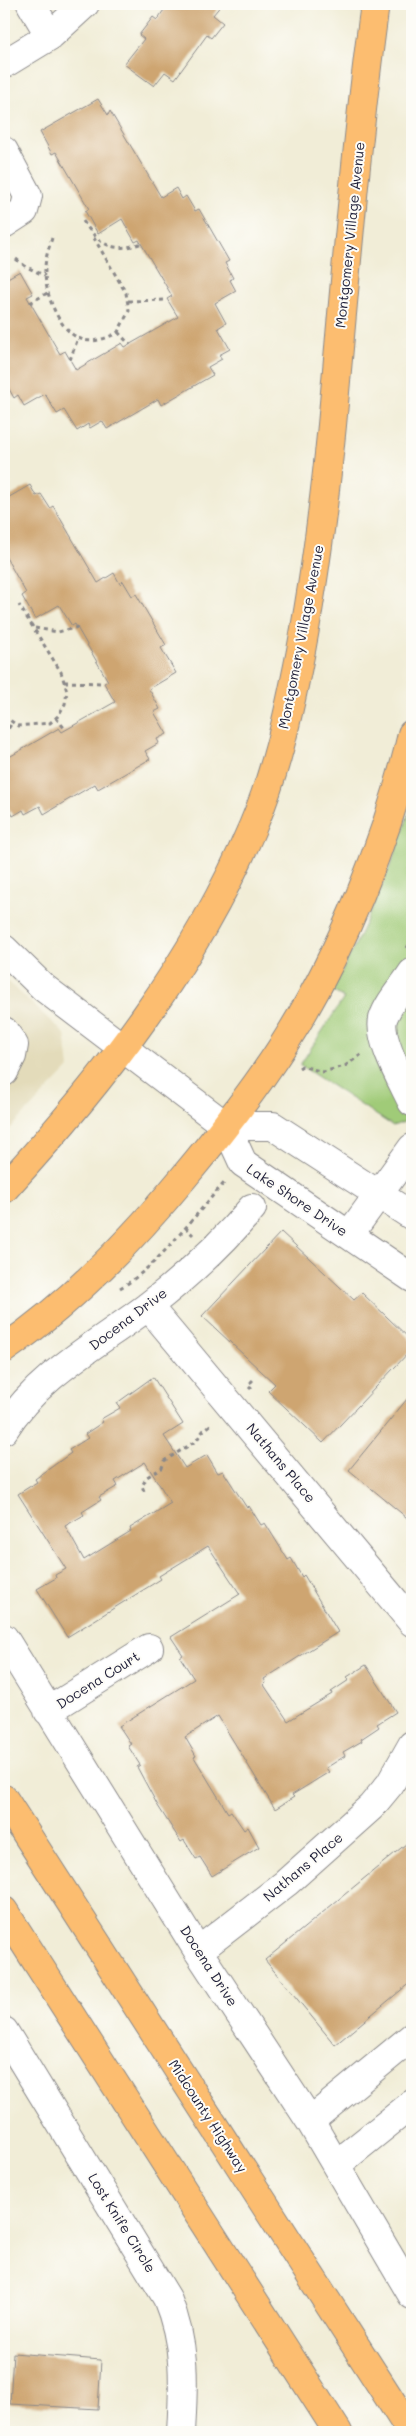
<svg xmlns="http://www.w3.org/2000/svg" width="416" height="2436" viewBox="0 0 416 2436" font-family="Mali,sans-serif">
<style>
.built{fill:#e3dbba}
.green{fill:#a0cb78;stroke:#61765a}
.building{fill:#cea571;fill-rule:evenodd}
.lines{fill:none;stroke-linecap:round;stroke-linejoin:round}
.minor-casing{stroke:#8a8889;stroke-width:30}
.major-casing{stroke:#8a8889;stroke-width:30}
.path{stroke:#8a8889;stroke-width:3;stroke-dasharray:4 4;stroke-linecap:butt}
.minor{stroke:#fff;stroke-width:28}
.major{stroke:#fcbd6f;stroke-width:28}
.labels{text-anchor:middle;stroke-width:4;stroke-linejoin:round;paint-order:stroke}
.street-label{font-size:14px;fill:#22223b;stroke:#fdfcf7}
</style>
<rect width="100%" height="100%" fill="#fdfcf7"/>
<filter id="ink" filterUnits="userSpaceOnUse"><feTurbulence type="fractalNoise" baseFrequency=".02" numOctaves="2"/><feDisplacementMap in="SourceGraphic" scale="10" xChannelSelector="R" yChannelSelector="G"/><feConvolveMatrix kernelMatrix="1 2 1 2 8 2 1 2 1" color-interpolation-filters="sRGB"/></filter>
<filter id="wash" filterUnits="userSpaceOnUse"><feTurbulence type="fractalNoise" baseFrequency=".0096" numOctaves="4" result="noise"/><feDisplacementMap in="SourceGraphic" scale="20" xChannelSelector="R" yChannelSelector="G"/><feGaussianBlur stdDeviation="1.12" result="paint"/><feColorMatrix in="noise" values="0 0 0 0 0 0 0 0 0 0 0 0 0 0 0 0 0 1.4 0 .05"/><feComposite in="paint" operator="in"/></filter>
<g filter="url(#wash)">
<rect width="100%" height="100%" fill="#f1edd7"/>
<path class="built" d="M 4,978 L 65,1034 L 69,1068 L 4,1135 Z"/>
<path class="green" d="M 412,803 L 412,1119 L 393,1126 L 300,1065 L 344,998 L 332,991 C 363,930 393,868 412,803 Z"/>
<g id="blocks">
<path class="building" d="M 168,4 L 222,4 L 213,15 L 223,23 L 211,38 L 207,35 L 175,79 L 165,72 L 154,86 L 124,64 L 144,39 L 139,35 L 153,17 L 157,20 Z
M 98,99 L 108,115 L 110,111 L 161,197 L 176,188 L 182,199 L 186,196 L 195,211 L 199,209 L 229,261 L 225,263 L 233,278 L 230,280 L 236,291 L 215,303 L 226,323 L 218,328 L 230,349 L 219,355 L 222,359 L 208,367 L 213,375 L 161,405 L 158,399 L 107,429 L 102,421 L 90,428 L 88,424 L 77,431 L 64,410 L 57,414 L 45,394 L 24,406 L 18,395 L 14,398 L 4,380 L 4,280 L 20,271 L 33,294 L 27,297 L 60,354 L 65,351 L 76,370 L 122,343 L 125,347 L 178,317 L 167,299 L 172,296 L 139,240 L 135,242 L 122,219 L 98,234 L 85,211 L 89,209 L 73,181 L 56,152 L 52,154 L 40,132 Z
M 30,485 L 36,496 L 41,494 L 50,508 L 53,506 L 98,583 L 114,573 L 120,584 L 123,581 L 132,596 L 136,594 L 166,645 L 161,648 L 176,673 L 149,689 L 160,709 L 154,712 L 167,734 L 157,739 L 159,743 L 145,751 L 150,759 L 98,789 L 95,784 L 44,814 L 40,806 L 25,814 L 23,810 L 13,816 L 4,799 L 4,760 L 59,728 L 62,732 L 115,702 L 104,683 L 108,681 L 75,624 L 72,626 L 59,605 L 35,619 L 22,596 L 26,593 L 4,554 L 4,500 Z
M 281,1232 L 354,1300 L 362,1293 L 412,1341 L 412,1349 L 323,1443 L 268,1391 L 275,1384 L 202,1316 Z
M 153,1377 L 183,1424 L 164,1436 L 185,1468 L 207,1455 L 218,1473 L 223,1471 L 247,1508 L 249,1506 L 261,1525 L 265,1523 L 288,1560 L 291,1558 L 302,1577 L 304,1575 L 338,1632 L 264,1679 L 266,1683 L 264,1685 L 288,1721 L 332,1694 L 331,1692 L 349,1680 L 347,1677 L 366,1665 L 396,1712 L 377,1724 L 379,1727 L 361,1739 L 362,1741 L 343,1752 L 345,1756 L 326,1768 L 329,1772 L 292,1795 L 294,1797 L 275,1809 L 218,1716 L 185,1737 L 196,1756 L 194,1757 L 228,1813 L 231,1811 L 244,1830 L 248,1827 L 259,1847 L 212,1876 L 200,1857 L 196,1859 L 184,1840 L 181,1842 L 158,1806 L 137,1767 L 140,1765 L 128,1746 L 131,1744 L 119,1726 L 194,1679 L 180,1657 L 183,1655 L 171,1637 L 240,1594 L 208,1546 L 159,1576 L 161,1579 L 67,1637 L 37,1589 L 56,1578 L 55,1575 L 66,1569 L 18,1494 L 37,1482 L 35,1479 L 71,1453 L 69,1450 L 88,1438 L 85,1434 L 103,1422 L 101,1419 L 120,1408 L 117,1403 ZM 145,1462 L 171,1503 L 130,1528 L 131,1531 L 84,1560 L 65,1526 L 84,1515 L 82,1512 L 101,1500 L 99,1497 L 118,1486 L 115,1481 Z
M 412,1393 L 412,1522 L 349,1470 Z
M 412,1839 L 412,1981 L 335,2045 L 265,1960 Z
M 13,2353 L 101,2360 L 98,2409 L 10,2404 Z"/>
</g>
</g>
<g filter="url(#ink)">
<use href="#blocks" fill-opacity="0" stroke="#8a8889" stroke-width="1"/>
<g class="lines">
<defs>
<path id="minor" d="M 31,4 L 50,36
M 4,64 L 50,36 L 85,4
M 4,151 L 28,196 L 24,211 L 4,224
M 4,949 L 44,988 L 226,1126 L 243,1163 L 412,1278
M 412,973 C 403,987 388,1003 383,1019 C 378,1040 403,1083 412,1102
M 4,1031 L 14,1045 L 12,1056 L 4,1072
M 226,1126 L 273,1126 L 412,1216
M 349,1235 L 412,1148
M 148,1306 L 412,1622
M 4,1430 C 37,1376 98,1344 147,1307 C 186,1277 221,1245 252,1208
M 4,1638 L 198,1951 L 310,2121 L 412,2295
M 48,1711 L 149,1648
M 198,1951 L 286,1883 L 371,1807 L 390,1784 L 412,1745
M 4,2031 L 167,2298 C 186,2344 184,2383 181,2432
M 310,2121 L 412,2037
M 336,2165 L 412,2104"/>
<path id="major" d="M 4,1189 C 104,1080 195,963 253,826 C 275,775 287,720 298,666 C 314,586 324,506 332,425 C 345,284 356,143 375,4
M 4,1349 C 72,1302 131,1241 184,1177 C 219,1135 254,1091 284,1044 C 340,957 389,835 412,734
M 4,1799 L 411,2432
M 4,1911 L 338,2432"/>
</defs>
<use href="#minor" class="minor-casing"/>
<use href="#major" class="major-casing"/>
<path class="path" d="M 83,221 C 99,244 112,254 142,243
M 52,238 C 49,248 45,258 45,269 C 44,291 58,331 81,339 C 92,344 108,338 118,332 L 129,311 L 126,293 L 94,238
M 16,259 L 25,266 L 45,276
M 128,301 L 168,300
M 30,303 L 49,292
M 118,332 L 130,345
M 70,360 L 78,338
M 35,628 L 58,632 L 78,627
M 64,682 L 104,683
M 4,716 L 18,726 L 50,723 L 58,716 L 65,704 L 67,691 L 61,672 L 19,605
M 56,718 L 66,730
M 4,735 L 12,723
M 407,948 L 412,940
M 299,1068 L 302,1066 L 323,1072 L 345,1066 L 362,1054
M 185,1227 L 193,1235
M 120,1288 C 159,1266 195,1214 226,1181
M 249,1389 L 253,1385 L 251,1382 L 254,1379
M 144,1491 L 142,1486 L 147,1477 L 162,1468 L 164,1461 L 196,1441 L 203,1431 L 213,1423"/>
<use href="#minor" class="minor"/>
<use href="#major" class="major"/>
</g>
</g>
<g class="labels">
<g class="street-label">
<text transform="translate(350 235) rotate(-84)" y="5">Montgomery Village Avenue</text>
<text transform="translate(301 637) rotate(-79)" y="5">Montgomery Village Avenue</text>
<text transform="translate(297 1200) rotate(34)" y="5">Lake Shore Drive</text>
<text transform="translate(128 1319) rotate(-37)" y="5">Docena Drive</text>
<text transform="translate(281 1463) rotate(50)" y="5">Nathans Place</text>
<text transform="translate(98 1680) rotate(-32)" y="5">Docena Court</text>
<text transform="translate(303 1867) rotate(-40)" y="5">Nathans Place</text>
<text transform="translate(209 1966) rotate(57)" y="5">Docena Drive</text>
<text transform="translate(208 2116) rotate(57)" y="5">Midcounty Highway</text>
<text transform="translate(122 2223) rotate(58)" y="5">Lost Knife Circle</text>
</g>
</g>
<rect width="416" height="2436" fill="none" stroke="#fdfcf7" stroke-width="20"/>
</svg>
